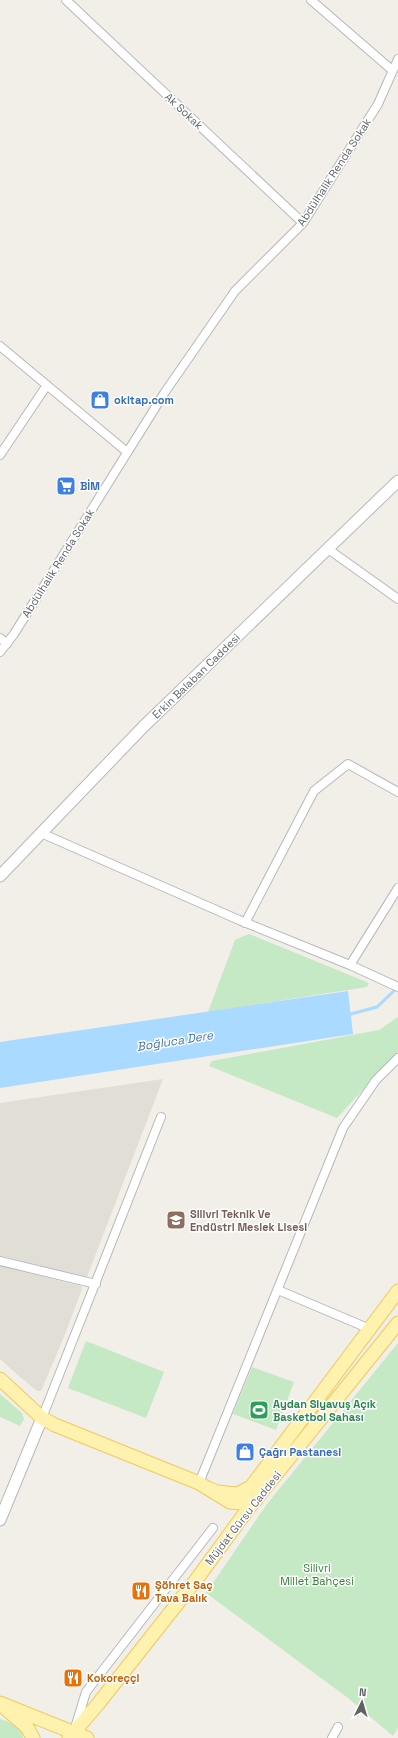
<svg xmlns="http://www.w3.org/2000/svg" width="398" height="1738" viewBox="0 0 398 1738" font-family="'Space Grotesk',sans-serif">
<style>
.education{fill:#e1ded6}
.green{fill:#c5e8c5}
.water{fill:#aadaff}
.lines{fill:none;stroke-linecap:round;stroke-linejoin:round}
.stream{stroke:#aadaff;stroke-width:3}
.minor-casing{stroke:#b5b8bc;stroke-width:10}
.tertiary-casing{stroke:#b5b8bc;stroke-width:13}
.primary-casing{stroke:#f2c960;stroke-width:15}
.minor{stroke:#fff;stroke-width:8}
.tertiary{stroke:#fff;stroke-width:11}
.primary{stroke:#fff2af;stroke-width:13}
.labels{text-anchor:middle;stroke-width:3;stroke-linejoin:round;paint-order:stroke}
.street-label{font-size:11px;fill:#5f6368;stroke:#fff}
.shop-label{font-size:11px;font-weight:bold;fill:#366cbe;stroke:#fff;text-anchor:start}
.education-label{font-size:11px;font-weight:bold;fill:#785e54;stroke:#fff;text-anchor:start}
.leisure-label{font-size:11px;font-weight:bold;fill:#27864d;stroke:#fff;text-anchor:start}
.park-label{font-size:11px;fill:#348238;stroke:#fff}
.food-label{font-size:11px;font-weight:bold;fill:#c56008;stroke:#fff;text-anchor:start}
.water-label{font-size:12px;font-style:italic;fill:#4174aa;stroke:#fff}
</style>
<rect width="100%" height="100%" fill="#f1efe8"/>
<path class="education" d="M 163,1079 L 87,1277 L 0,1256 L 0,1103 Z
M 0,1266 L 81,1286 L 82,1289 L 64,1337 L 41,1391 L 37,1391 L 19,1376 L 0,1359 Z"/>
<path class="green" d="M 249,934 L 369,983 L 367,987 L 208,1012 L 235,940 Z
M 398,1017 L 398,1052 L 337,1118 L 209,1066 L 212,1061 L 379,1030 Z
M 86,1341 L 164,1372 L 146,1418 L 68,1388 Z
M 398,1343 L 398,1728 L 393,1736 L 348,1698 L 206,1593 L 267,1504 Z
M 252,1367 L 294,1382 L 276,1430 L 233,1414 Z
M 0,1394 L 22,1413 L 24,1419 L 20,1426 L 0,1417 Z
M 0,1719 C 10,1722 21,1726 23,1738 L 0,1738 Z"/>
<path class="water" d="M 348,991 L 353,1034 L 0,1088 L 0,1042 Z"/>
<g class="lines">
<path class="stream" d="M 347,1015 L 377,1007 L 397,988"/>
<defs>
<path id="minor" d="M 66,0 L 303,223
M 311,0 L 392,70
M 0,346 L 127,452
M 0,455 L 47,385
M 328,549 L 398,599
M 0,638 L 7,644
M 0,652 L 14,634 L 165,392 L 235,291 L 303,223 L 378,104 L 398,59
M 41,833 L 239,920 L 350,965 L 398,987
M 245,923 L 314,791 L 348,764 L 398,792
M 350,965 L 398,888
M 0,1261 L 96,1284
M 278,1290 L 370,1329
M 42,1418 L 161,1117
M 199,1483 L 343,1128 L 376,1080 L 398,1058
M 75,1728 L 86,1692 L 213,1528
M 332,1738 L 338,1727"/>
<path id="tertiary" d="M 0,876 L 143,727 L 398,481
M 0,1520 L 42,1418"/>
<path id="primary" d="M 0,1379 L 42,1418 L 55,1425 L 199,1483 L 230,1502 L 243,1503 L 256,1500
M 208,1488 L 217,1492 L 237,1494 L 251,1487 L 398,1291
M 0,1703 L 87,1738
M 6,1709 L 27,1727 L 33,1738
M 69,1738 L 98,1704 L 196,1580 L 248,1509 L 398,1323"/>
</defs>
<use href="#minor" class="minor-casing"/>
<use href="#tertiary" class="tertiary-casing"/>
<use href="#primary" class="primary-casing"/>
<use href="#minor" class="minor"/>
<use href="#tertiary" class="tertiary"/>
<use href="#primary" class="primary"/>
</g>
<defs>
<symbol id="shop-square" viewBox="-11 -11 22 22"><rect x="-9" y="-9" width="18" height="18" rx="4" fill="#3f7fe0" stroke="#fff"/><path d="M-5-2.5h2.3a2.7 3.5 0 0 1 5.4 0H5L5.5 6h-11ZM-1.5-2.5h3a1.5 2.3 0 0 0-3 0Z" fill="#fff"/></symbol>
<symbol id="supermarket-square" viewBox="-11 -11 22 22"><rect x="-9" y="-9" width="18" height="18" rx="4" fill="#3f7fe0" stroke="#fff"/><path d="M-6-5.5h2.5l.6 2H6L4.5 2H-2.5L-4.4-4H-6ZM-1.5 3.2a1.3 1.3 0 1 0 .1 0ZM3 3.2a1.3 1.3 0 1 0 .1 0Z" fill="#fff"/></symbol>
<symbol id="school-square" viewBox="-11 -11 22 22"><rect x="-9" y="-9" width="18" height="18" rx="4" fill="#8d6e63" stroke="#fff"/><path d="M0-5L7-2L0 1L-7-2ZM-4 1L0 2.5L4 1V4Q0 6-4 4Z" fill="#fff"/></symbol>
<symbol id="stadium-square" viewBox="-11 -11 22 22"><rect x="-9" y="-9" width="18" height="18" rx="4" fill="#2e9e5b" stroke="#fff"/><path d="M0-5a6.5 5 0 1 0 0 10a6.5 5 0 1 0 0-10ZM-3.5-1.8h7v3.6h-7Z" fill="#fff"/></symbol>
<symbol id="restaurant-square" viewBox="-11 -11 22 22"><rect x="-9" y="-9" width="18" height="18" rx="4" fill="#e8710a" stroke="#fff"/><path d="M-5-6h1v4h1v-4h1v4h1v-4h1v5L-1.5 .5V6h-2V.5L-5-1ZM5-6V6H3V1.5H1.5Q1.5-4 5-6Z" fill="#fff"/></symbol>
</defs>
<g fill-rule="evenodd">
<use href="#shop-square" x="89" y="389" width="22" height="22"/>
<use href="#supermarket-square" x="55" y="475" width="22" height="22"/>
<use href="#school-square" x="165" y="1209" width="22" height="22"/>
<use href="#stadium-square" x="248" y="1399" width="22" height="22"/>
<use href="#shop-square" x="234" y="1441" width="22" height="22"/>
<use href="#restaurant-square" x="130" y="1580" width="22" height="22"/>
<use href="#restaurant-square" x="62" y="1667" width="22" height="22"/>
</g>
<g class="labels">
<g class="street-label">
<text transform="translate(184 111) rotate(43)" y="4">Ak Sokak</text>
<text transform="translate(334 172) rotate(-57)" y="4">Abdülhalik Renda Sokak</text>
<text transform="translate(58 563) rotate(-58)" y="4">Abdülhalik Renda Sokak</text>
<text transform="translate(196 676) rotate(-44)" y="4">Erkin Balaban Caddesi</text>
<text transform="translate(243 1518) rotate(-52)" y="4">Müjdat Gürsu Caddesi</text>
</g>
<g class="shop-label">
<text x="114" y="404">okitap.com</text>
<text x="80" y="490">BİM</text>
<text x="259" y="1456">Çağrı Pastanesi</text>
</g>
<g class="education-label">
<text x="190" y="1218">Silivri Teknik Ve<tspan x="190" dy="13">Endüstri Meslek Lisesi</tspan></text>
</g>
<g class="leisure-label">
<text x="273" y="1408">Aydan Siyavuş Açık<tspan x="273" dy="13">Basketbol Sahası</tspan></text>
</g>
<g class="park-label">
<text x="317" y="1572">Silivri<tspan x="317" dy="13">Millet Bahçesi</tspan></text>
</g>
<g class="food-label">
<text x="155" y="1589">Şöhret Saç<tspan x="155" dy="13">Tava Balık</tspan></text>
<text x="87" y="1682">Kokoreççi</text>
</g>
<g class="water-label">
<text transform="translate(175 1041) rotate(-9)" y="4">Boğluca Dere</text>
</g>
</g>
<g transform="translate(362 1702) rotate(5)" stroke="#ffffff" stroke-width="3" paint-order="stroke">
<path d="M0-3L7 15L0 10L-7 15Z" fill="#5f6368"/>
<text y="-6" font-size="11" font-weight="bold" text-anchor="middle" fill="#5f6368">N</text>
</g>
</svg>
